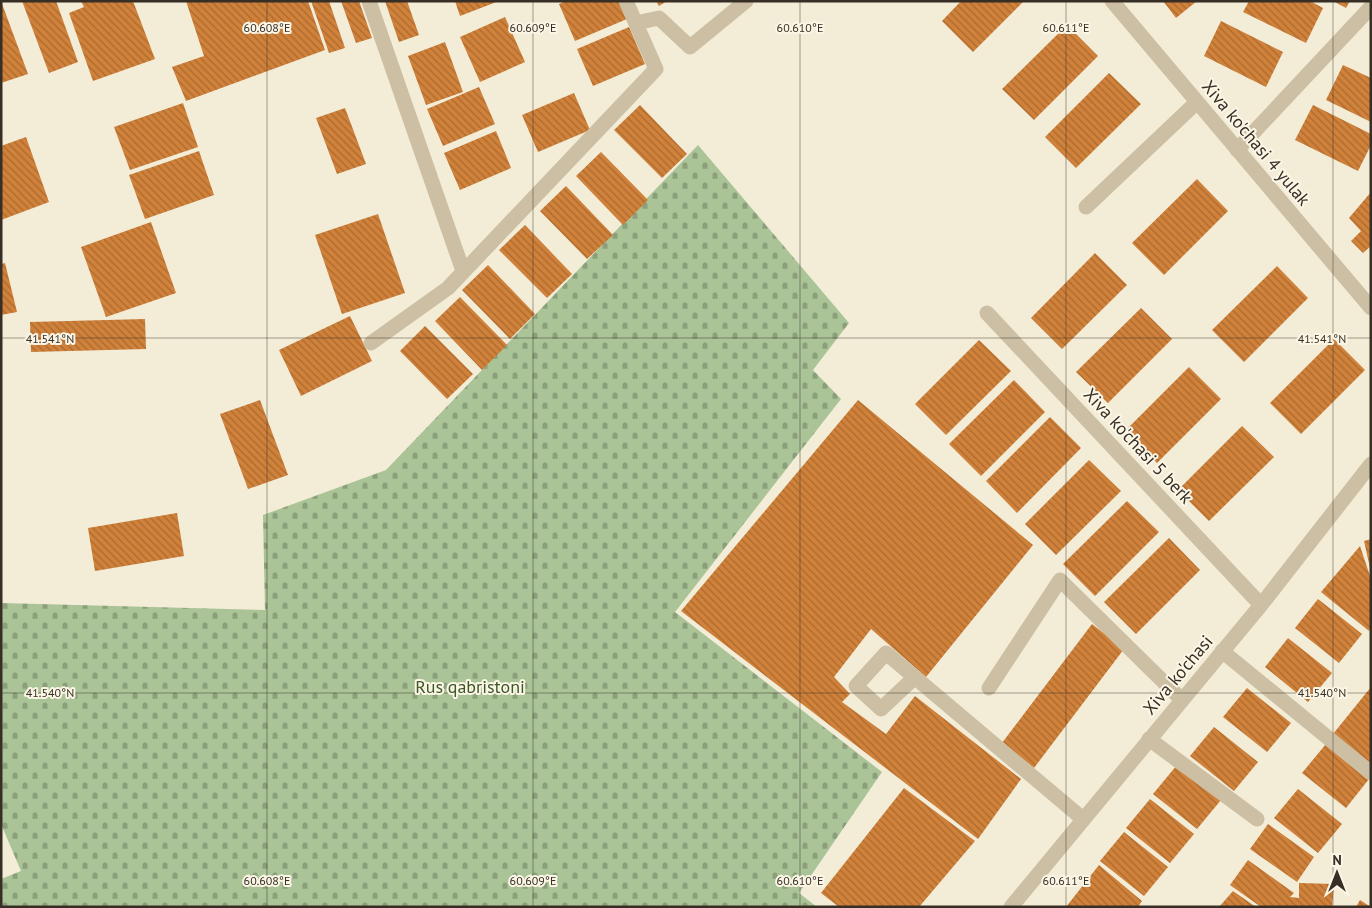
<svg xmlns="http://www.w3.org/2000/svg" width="1372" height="908" viewBox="0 0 1372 908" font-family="'PT Sans',sans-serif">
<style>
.cemetery{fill:url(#cemetery-stones)}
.building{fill:url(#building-back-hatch)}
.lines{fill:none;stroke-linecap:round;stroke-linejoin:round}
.minor{stroke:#ccbfa3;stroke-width:15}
.ticks{fill:none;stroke:#372f26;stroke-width:1;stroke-opacity:0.45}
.labels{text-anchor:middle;stroke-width:4;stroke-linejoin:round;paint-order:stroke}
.street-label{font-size:18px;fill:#372f26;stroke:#fbf6e5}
.park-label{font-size:18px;fill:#3b5728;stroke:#fbf6e5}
.ticks-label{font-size:12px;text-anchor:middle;fill:#372f26;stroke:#fbf6e5;stroke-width:4;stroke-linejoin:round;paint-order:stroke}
</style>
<defs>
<pattern id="cemetery-stones" width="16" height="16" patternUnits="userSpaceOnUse" patternTransform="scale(1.25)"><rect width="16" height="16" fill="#aac397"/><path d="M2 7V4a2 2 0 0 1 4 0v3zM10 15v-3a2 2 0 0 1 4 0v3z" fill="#8b9f7b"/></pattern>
<pattern id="building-back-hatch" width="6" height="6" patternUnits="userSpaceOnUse" patternTransform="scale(1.25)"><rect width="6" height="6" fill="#d0813a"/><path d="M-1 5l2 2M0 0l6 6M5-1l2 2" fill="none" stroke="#aa6a31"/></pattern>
</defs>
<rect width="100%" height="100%" fill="#f3edd8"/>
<path class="cemetery" d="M 698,145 L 849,323 L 813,370 L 841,399 L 675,612 L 882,772 L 799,893 L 817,907 L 1,907 L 1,879 L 21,871 L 1,824 L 1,603 L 265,610 L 263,515 L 386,470 Z"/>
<path class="building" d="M 1,1 L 28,74 L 1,83 Z
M 22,1 L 56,1 L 78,62 L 49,73 Z
M 81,1 L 133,1 L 155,59 L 93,81 L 69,13 L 84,7 Z
M 186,1 L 308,1 L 325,50 L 186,101 L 172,67 L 204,56 Z
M 311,1 L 329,1 L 345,48 L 329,53 Z
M 341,1 L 359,1 L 372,38 L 356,43 Z
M 385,1 L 407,1 L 419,35 L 399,42 Z
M 455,1 L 499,1 L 460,16 Z
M 566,1 L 619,1 L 627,19 L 575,41 L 559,4 Z
M 656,1 L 667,1 L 659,6 Z
M 961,1 L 1024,1 L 973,52 L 942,21 Z
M 1163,1 L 1197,1 L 1176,18 Z
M 1249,1 L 1310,1 L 1323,8 L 1306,43 L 1243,12 Z
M 1333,1 L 1350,1 L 1346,8 Z
M 505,17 L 525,62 L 480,82 L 460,37 Z
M 1221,21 L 1283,52 L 1266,87 L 1204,56 Z
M 1067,25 L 1098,56 L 1034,120 L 1002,89 Z
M 629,27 L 645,64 L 593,86 L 577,49 Z
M 445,42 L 463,92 L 426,105 L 408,56 Z
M 1343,65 L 1371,78 L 1371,122 L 1326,100 Z
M 1109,73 L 1141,104 L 1076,168 L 1045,137 Z
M 479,87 L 495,124 L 443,146 L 427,109 Z
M 574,93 L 590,130 L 538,152 L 522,115 Z
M 183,103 L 198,147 L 130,170 L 114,127 Z
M 640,105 L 687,154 L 662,178 L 614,130 Z
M 1313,105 L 1371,134 L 1371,145 L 1358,171 L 1295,140 Z
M 345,108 L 366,164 L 337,174 L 316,118 Z
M 496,131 L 511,168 L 460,190 L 444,153 Z
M 26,137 L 49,202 L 1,220 L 1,146 Z
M 199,151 L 214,195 L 145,219 L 129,175 Z
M 601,152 L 648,200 L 623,225 L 576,176 Z
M 1197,179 L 1228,211 L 1164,275 L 1132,243 Z
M 566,186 L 613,235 L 587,259 L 540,211 Z
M 1371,192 L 1371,246 L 1363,253 L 1351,241 L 1361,231 L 1349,218 Z
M 378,214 L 405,293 L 342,314 L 315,235 Z
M 151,222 L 176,293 L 106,317 L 81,247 Z
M 525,225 L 572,274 L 547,298 L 499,250 Z
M 1095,253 L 1127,285 L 1062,349 L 1031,318 Z
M 5,263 L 17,312 L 1,315 L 1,264 Z
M 488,265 L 535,314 L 510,339 L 462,290 Z
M 1277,266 L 1308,298 L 1244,362 L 1212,330 Z
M 460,297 L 507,345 L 482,370 L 435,321 Z
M 1141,308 L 1172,339 L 1108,403 L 1076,372 Z
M 350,316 L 372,361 L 301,396 L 279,350 Z
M 145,319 L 146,349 L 31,352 L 30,322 Z
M 425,326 L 473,374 L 447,399 L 400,351 Z
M 1334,339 L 1365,370 L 1301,434 L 1270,403 Z
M 979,340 L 1011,371 L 946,435 L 915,404 Z
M 1189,367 L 1221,399 L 1157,463 L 1125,431 Z
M 1014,380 L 1045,412 L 981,476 L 949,444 Z
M 260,400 L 288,475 L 248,489 L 220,414 Z
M 858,400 L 1033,545 L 926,677 L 871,629 L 834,677 L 850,694 L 842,702 L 886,734 L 915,696 L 1021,779 L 978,839 L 681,611 Z
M 1050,417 L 1081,448 L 1017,513 L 986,481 Z
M 1242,426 L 1274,457 L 1209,521 L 1178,490 Z
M 1089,460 L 1121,491 L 1056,555 L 1025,524 Z
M 1127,501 L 1159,532 L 1095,596 L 1063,564 Z
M 177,513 L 184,556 L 95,571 L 88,528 Z
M 1169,538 L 1200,570 L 1136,634 L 1104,602 Z
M 1371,539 L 1371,568 L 1370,568 L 1364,541 Z
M 1360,546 L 1371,579 L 1371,625 L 1369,631 L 1321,592 Z
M 1318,599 L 1362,634 L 1339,663 L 1295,628 Z
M 1092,624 L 1124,649 L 1034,768 L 1002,743 Z
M 1288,638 L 1332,673 L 1308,702 L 1265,667 Z
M 1371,687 L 1371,767 L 1333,734 Z
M 1247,688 L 1291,723 L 1267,752 L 1223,717 Z
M 1214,727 L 1258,762 L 1234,791 L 1190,756 Z
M 1326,744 L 1369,779 L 1346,808 L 1302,773 Z
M 1177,765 L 1221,800 L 1197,829 L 1153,794 Z
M 904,788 L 975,841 L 919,907 L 839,907 L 821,893 Z
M 1298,789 L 1342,824 L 1318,853 L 1274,818 Z
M 1150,799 L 1194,834 L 1170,863 L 1126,828 Z
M 1268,824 L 1314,857 L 1297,882 L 1250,849 Z
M 1124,832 L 1168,867 L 1144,896 L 1100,861 Z
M 1248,860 L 1294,893 L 1290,897 L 1299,898 L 1299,883 L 1334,884 L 1332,907 L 1261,907 L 1230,885 Z
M 1099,865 L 1142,901 L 1138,907 L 1066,907 Z
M 1233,891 L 1256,907 L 1219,907 Z
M 1360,900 L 1371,907 L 1356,907 Z"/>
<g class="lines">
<path class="minor" d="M 369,1 L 463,271
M 1112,1 L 1371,308
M 636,23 L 659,18 L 690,47 L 746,1
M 1237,150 L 1371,7
M 1086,207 L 1197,102
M 987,313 L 1261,605
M 371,343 L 448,288 L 656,69 L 626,1
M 1222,651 L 1371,773
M 915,677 L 881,709 L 856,686 L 886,653 L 1083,819
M 989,688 L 1060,580 L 1182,700
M 1149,739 L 1257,819
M 1011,907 L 1261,605 L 1371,464"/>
</g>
<path class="ticks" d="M 267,1 L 267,907M 533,1 L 533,907M 800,1 L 800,907M 1066,1 L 1066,907M 1333,1 L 1333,907M 1,338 L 1371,338M 1,693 L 1371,693"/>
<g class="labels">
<g class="street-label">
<text transform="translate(1256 143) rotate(50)" y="6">Xiva ko'chasi 4 yulak</text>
<text transform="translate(1138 446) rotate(47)" y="6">Xiva ko'chasi 5 berk</text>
<text transform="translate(1178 675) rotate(-50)" y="6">Xiva ko'chasi</text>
</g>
<g class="park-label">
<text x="470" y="693">Rus qabristoni</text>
</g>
</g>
<g class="ticks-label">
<text x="267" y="32">60.608°E</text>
<text x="533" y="32">60.609°E</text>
<text x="800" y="32">60.610°E</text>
<text x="1066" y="32">60.611°E</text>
<text x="50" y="343">41.541°N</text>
<text x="1322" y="343">41.541°N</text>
<text x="50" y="697">41.540°N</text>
<text x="1322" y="697">41.540°N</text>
<text x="267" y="885">60.608°E</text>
<text x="533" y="885">60.609°E</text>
<text x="800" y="885">60.610°E</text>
<text x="1066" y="885">60.611°E</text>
</g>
<rect width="1372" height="908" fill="none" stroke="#372f26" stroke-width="5"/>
<g transform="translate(1337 873)" stroke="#fbf6e5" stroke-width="4" paint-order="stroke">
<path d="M0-4L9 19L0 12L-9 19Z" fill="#372f26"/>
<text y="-8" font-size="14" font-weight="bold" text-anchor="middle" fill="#372f26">N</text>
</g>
</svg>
